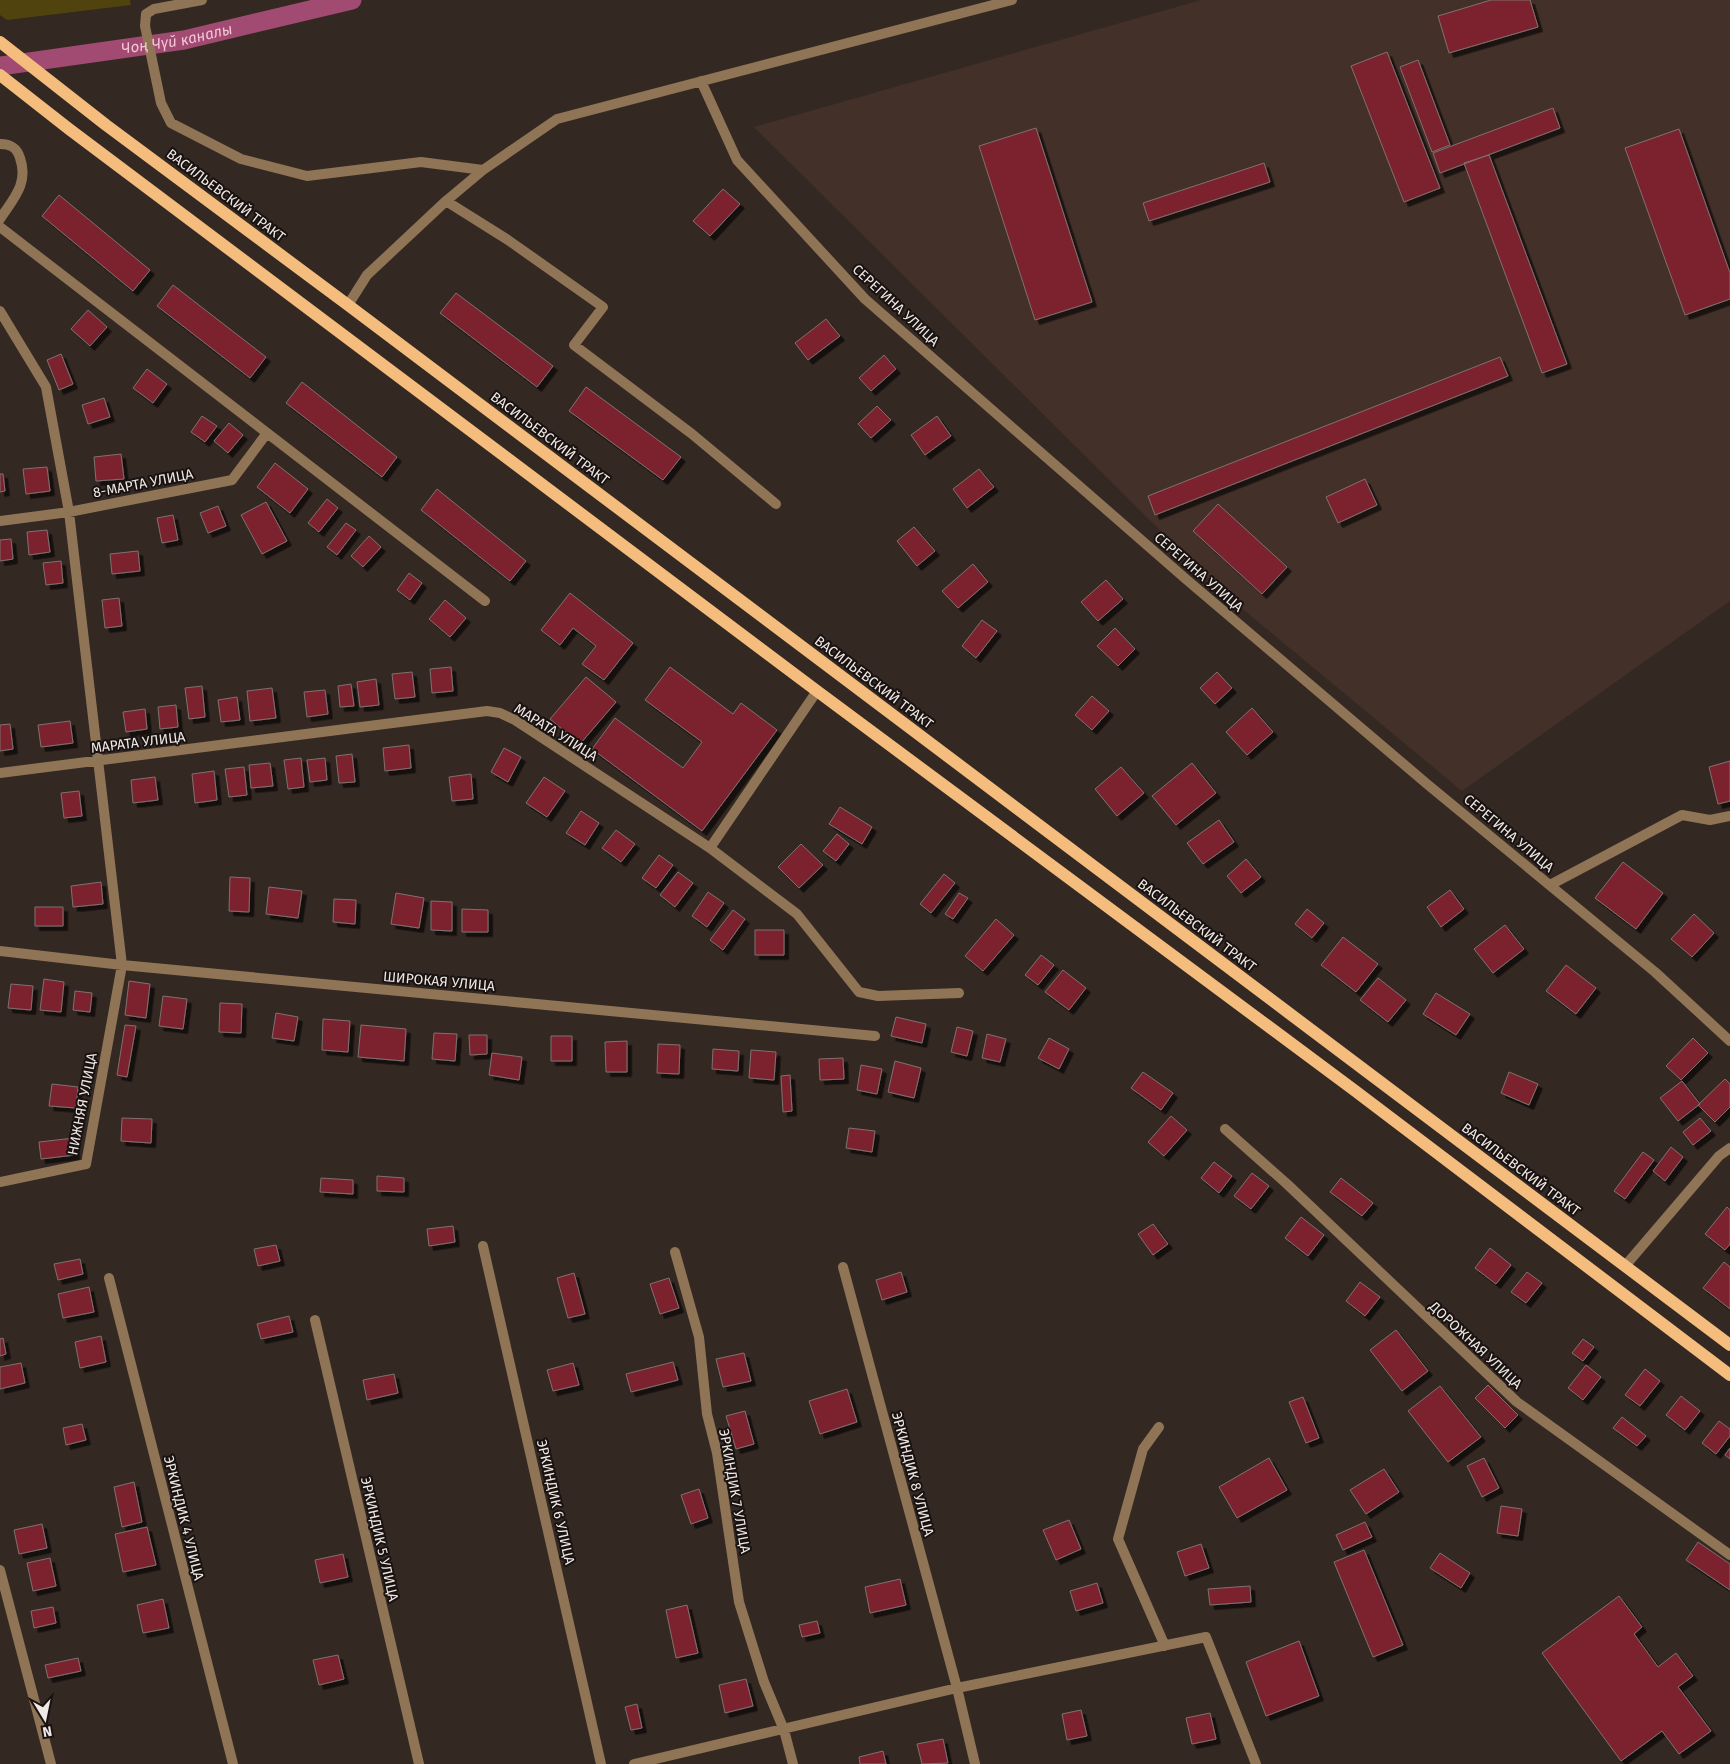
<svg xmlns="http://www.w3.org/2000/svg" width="1730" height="1764" viewBox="0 0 1730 1764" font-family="'Fira Sans',sans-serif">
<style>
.built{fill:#423029}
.green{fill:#51430d}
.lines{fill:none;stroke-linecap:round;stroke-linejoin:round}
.canal{stroke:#a14b72;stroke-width:19}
.building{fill:#7b242d;stroke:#807070;filter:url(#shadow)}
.street{stroke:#8f7456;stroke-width:10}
.primary{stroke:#f4bc7d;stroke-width:12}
.labels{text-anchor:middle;stroke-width:4;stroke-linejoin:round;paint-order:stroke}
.street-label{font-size:14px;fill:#f0e8e5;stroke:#181210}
.water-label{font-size:15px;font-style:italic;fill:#f6c5d7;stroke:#181210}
</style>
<defs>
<filter id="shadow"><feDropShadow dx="4.5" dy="4.5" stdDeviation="0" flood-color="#0009"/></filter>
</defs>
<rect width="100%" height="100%" fill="#342823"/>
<path class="built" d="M 1201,0 L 1730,0 L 1730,601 L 1462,791 L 1222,592 L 754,127 Z"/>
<path class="green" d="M 0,0 L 130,0 L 131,5 L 7,20 L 0,15 Z"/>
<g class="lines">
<path class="canal" id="s1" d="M 0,66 L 184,40 L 352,0"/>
</g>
<path class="building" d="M 1491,0 L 1530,0 L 1538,27 L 1449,53 L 1438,16 Z
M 1387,52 L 1440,188 L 1404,202 L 1351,66 Z
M 1418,60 L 1450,145 L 1432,152 L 1400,67 Z
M 1553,108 L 1560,128 L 1440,173 L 1433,153 Z
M 1036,128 L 1092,302 L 1035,320 L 979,146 Z
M 1679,129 L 1730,273 L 1730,299 L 1685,315 L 1625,148 Z
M 1489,155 L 1567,364 L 1542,373 L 1464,163 Z
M 1264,163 L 1270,182 L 1149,221 L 1143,203 Z
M 723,189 L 740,204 L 710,236 L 693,221 Z
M 59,195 L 150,270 L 133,291 L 42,216 Z
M 173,285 L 266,357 L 250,378 L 157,306 Z
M 456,293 L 553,366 L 537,387 L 440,313 Z
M 88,310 L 107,327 L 90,346 L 71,329 Z
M 826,319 L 840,336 L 808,360 L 795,343 Z
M 61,354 L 73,384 L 59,390 L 47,360 Z
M 884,355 L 896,369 L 871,391 L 859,378 Z
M 1500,357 L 1508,376 L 1155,515 L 1148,496 Z
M 147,369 L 167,384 L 153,403 L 133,388 Z
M 302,382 L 397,457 L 382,477 L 286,403 Z
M 586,387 L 681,457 L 663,480 L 569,411 Z
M 104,398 L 110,417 L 88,424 L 82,405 Z
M 877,406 L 891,420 L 871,438 L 858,424 Z
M 202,416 L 217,426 L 205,442 L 191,432 Z
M 937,416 L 951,436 L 925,455 L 911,435 Z
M 229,423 L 243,435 L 228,453 L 214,441 Z
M 121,454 L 124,479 L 96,481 L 94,457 Z
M 275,463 L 308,489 L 290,513 L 257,487 Z
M 47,467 L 50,491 L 26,494 L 23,469 Z
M 979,469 L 994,487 L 967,508 L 953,489 Z
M 0,474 L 3,474 L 5,491 L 0,492 Z
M 1365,479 L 1377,505 L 1338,523 L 1326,497 Z
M 437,489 L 526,561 L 510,581 L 421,510 Z
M 327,499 L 338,508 L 319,532 L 308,523 Z
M 266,502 L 287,541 L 262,554 L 241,515 Z
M 1218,504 L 1287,567 L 1262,594 L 1193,531 Z
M 218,506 L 226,526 L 208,533 L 200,513 Z
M 173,515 L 178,540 L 162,543 L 157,518 Z
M 346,523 L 356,530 L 337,555 L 327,547 Z
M 914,527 L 935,551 L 917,566 L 897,541 Z
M 47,530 L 50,552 L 29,555 L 27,532 Z
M 369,536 L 381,547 L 363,567 L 351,556 Z
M 11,539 L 13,559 L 0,561 L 0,540 Z
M 138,551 L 140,571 L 112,574 L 110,554 Z
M 61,561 L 63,583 L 46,585 L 43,563 Z
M 973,564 L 988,582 L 958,608 L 942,591 Z
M 409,573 L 422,583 L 410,600 L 397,590 Z
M 1106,580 L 1123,599 L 1098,621 L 1081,602 Z
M 570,593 L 633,643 L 604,680 L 582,664 L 596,646 L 573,628 L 560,645 L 541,630 Z
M 119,598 L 122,626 L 105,628 L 102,600 Z
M 445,600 L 466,618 L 450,637 L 429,619 Z
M 982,620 L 997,631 L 976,658 L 962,646 Z
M 1115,628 L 1135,649 L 1118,666 L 1097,646 Z
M 451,667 L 453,691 L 432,693 L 430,669 Z
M 670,667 L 733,714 L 741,703 L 777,730 L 702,831 L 592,749 L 615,718 L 683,768 L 702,742 L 645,700 Z
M 412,672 L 415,697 L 395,699 L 392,674 Z
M 1217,672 L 1232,688 L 1215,704 L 1200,688 Z
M 586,677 L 616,702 L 580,744 L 550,719 Z
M 376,679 L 379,705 L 360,707 L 357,682 Z
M 351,684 L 354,706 L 340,707 L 338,686 Z
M 202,686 L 205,717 L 189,719 L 185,688 Z
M 272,688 L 276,718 L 250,721 L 247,691 Z
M 325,690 L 328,714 L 307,717 L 304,692 Z
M 1092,696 L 1109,711 L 1092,730 L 1075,715 Z
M 237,697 L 240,720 L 221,722 L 218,700 Z
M 176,705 L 178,727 L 160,729 L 158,707 Z
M 1252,708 L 1273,732 L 1247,755 L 1226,732 Z
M 145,709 L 147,729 L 126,732 L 123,712 Z
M 70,721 L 73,743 L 41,747 L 38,725 Z
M 10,724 L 13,749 L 0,751 L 0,725 Z
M 409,745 L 411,768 L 385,771 L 383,748 Z
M 504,748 L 521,757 L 508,782 L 491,772 Z
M 352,754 L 355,782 L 339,783 L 336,756 Z
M 301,758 L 304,787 L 288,789 L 284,760 Z
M 325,758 L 327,780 L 310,782 L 307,760 Z
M 1730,761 L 1730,801 L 1718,804 L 1709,767 Z
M 270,763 L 273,786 L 251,788 L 249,765 Z
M 1192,763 L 1216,793 L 1176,825 L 1152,796 Z
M 244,767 L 247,795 L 229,797 L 225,769 Z
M 1121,767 L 1144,793 L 1117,816 L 1095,789 Z
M 214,771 L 217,800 L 195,803 L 192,774 Z
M 471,774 L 473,799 L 452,801 L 449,777 Z
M 155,777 L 158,800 L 133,803 L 131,780 Z
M 544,777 L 565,791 L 547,817 L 526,803 Z
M 79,791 L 82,816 L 64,818 L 61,793 Z
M 840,807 L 872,827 L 862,844 L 829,824 Z
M 581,811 L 599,823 L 585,845 L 566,833 Z
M 1219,820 L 1234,842 L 1203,864 L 1187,843 Z
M 616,830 L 635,844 L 621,862 L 602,848 Z
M 837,834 L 849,844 L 836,861 L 823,851 Z
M 801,844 L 823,865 L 799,888 L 778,867 Z
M 659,855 L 673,865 L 656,888 L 642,878 Z
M 1246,859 L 1261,877 L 1241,893 L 1227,876 Z
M 1623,862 L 1663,893 L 1636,929 L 1595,898 Z
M 678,872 L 693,883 L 675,907 L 660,895 Z
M 944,874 L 955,883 L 931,913 L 920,904 Z
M 230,877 L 250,878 L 249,912 L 229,911 Z
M 101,882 L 103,904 L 73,907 L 71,886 Z
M 269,887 L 302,891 L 298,918 L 266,914 Z
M 1450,890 L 1464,909 L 1441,927 L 1427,907 Z
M 708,892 L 724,903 L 707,927 L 692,916 Z
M 396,893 L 424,898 L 419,928 L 391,924 Z
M 959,893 L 968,898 L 953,919 L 945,914 Z
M 334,899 L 356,900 L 355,924 L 333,922 Z
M 431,901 L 452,902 L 452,931 L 431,930 Z
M 35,907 L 63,907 L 63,926 L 35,926 Z
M 462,909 L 488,910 L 488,932 L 462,932 Z
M 1307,909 L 1324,923 L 1312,938 L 1295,924 Z
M 733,910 L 745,919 L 723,950 L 710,940 Z
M 1694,914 L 1714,933 L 1692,957 L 1671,939 Z
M 996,919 L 1014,935 L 983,971 L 965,956 Z
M 1505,925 L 1524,949 L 1493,973 L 1474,949 Z
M 755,930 L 784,930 L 784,955 L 755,955 Z
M 1343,937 L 1378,964 L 1356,992 L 1321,965 Z
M 1041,955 L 1054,965 L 1038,985 L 1025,975 Z
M 1566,965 L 1596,988 L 1576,1014 L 1546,991 Z
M 1063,970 L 1086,988 L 1069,1010 L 1045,992 Z
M 1378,978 L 1406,1000 L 1388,1022 L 1360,1000 Z
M 44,979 L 64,982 L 61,1012 L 40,1010 Z
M 129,981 L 150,984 L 146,1018 L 125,1015 Z
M 11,984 L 33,986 L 31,1010 L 8,1008 Z
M 75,991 L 92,993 L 90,1012 L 73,1010 Z
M 1436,993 L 1470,1014 L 1456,1035 L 1423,1014 Z
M 163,996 L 187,999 L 183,1029 L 159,1026 Z
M 220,1003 L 242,1004 L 241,1033 L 219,1032 Z
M 276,1013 L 298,1017 L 294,1041 L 272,1038 Z
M 896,1017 L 926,1024 L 922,1043 L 891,1036 Z
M 323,1019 L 350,1021 L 348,1052 L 322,1050 Z
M 125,1025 L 136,1026 L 127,1077 L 117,1075 Z
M 361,1025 L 406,1029 L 404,1061 L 358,1057 Z
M 957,1027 L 973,1031 L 967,1056 L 951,1052 Z
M 434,1033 L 457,1034 L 455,1061 L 432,1059 Z
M 987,1034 L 1006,1039 L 1000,1062 L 982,1058 Z
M 469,1035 L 487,1035 L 487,1054 L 470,1055 Z
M 551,1036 L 572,1036 L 572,1061 L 551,1061 Z
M 1049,1038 L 1069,1049 L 1059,1069 L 1038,1058 Z
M 1693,1038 L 1708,1053 L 1681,1080 L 1666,1066 Z
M 627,1041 L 627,1072 L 606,1072 L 605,1042 Z
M 658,1044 L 680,1045 L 679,1074 L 657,1073 Z
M 713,1049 L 739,1051 L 738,1071 L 712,1069 Z
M 751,1050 L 776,1052 L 774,1080 L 749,1078 Z
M 492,1053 L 522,1057 L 519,1080 L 489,1075 Z
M 843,1058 L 844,1079 L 820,1080 L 819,1059 Z
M 895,1061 L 921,1068 L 914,1098 L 888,1092 Z
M 861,1065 L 882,1069 L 877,1094 L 857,1090 Z
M 1143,1072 L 1173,1093 L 1161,1110 L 1131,1088 Z
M 1509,1072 L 1538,1084 L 1529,1105 L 1501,1093 Z
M 790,1075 L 792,1111 L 783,1112 L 781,1076 Z
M 1725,1079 L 1730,1084 L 1730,1107 L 1715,1122 L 1698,1105 Z
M 1682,1081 L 1700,1104 L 1678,1121 L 1660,1098 Z
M 52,1084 L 78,1087 L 76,1108 L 49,1106 Z
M 1171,1116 L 1187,1130 L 1164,1156 L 1148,1142 Z
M 122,1118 L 152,1119 L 151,1143 L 121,1141 Z
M 1700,1118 L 1711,1131 L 1693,1145 L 1683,1132 Z
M 849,1128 L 875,1131 L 872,1152 L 846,1148 Z
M 74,1138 L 75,1155 L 41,1159 L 39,1142 Z
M 1671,1147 L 1683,1157 L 1665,1181 L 1653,1171 Z
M 1643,1152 L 1654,1160 L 1625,1199 L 1614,1191 Z
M 1214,1162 L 1232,1176 L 1219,1193 L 1201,1178 Z
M 1252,1173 L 1269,1186 L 1251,1209 L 1234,1196 Z
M 377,1176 L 404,1178 L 404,1192 L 377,1191 Z
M 321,1178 L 353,1180 L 353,1194 L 320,1192 Z
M 1341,1178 L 1373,1203 L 1362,1216 L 1330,1192 Z
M 1727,1207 L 1730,1210 L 1730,1244 L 1725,1250 L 1705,1234 Z
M 1301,1217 L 1324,1235 L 1308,1256 L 1285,1238 Z
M 1153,1224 L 1168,1244 L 1153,1255 L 1138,1234 Z
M 453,1226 L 455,1242 L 429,1246 L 427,1229 Z
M 276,1245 L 280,1261 L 258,1266 L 254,1249 Z
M 1490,1248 L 1511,1265 L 1496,1284 L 1475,1268 Z
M 80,1259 L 83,1274 L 58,1280 L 54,1264 Z
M 1724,1262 L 1730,1267 L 1730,1309 L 1703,1288 Z
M 901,1272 L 907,1292 L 882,1300 L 876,1280 Z
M 1527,1272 L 1542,1283 L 1526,1303 L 1511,1292 Z
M 574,1273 L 585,1314 L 568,1318 L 557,1278 Z
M 669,1278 L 679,1308 L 660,1314 L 650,1284 Z
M 1360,1282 L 1380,1297 L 1365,1316 L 1346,1301 Z
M 89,1287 L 94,1312 L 63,1318 L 58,1294 Z
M 289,1316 L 293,1332 L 261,1339 L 257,1324 Z
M 1396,1330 L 1428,1371 L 1402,1391 L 1370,1350 Z
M 101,1336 L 106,1362 L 80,1368 L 75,1342 Z
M 3,1338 L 6,1354 L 0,1356 L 0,1339 Z
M 1583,1339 L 1594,1347 L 1583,1361 L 1572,1353 Z
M 744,1353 L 751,1381 L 723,1387 L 716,1359 Z
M 673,1362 L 678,1380 L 631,1392 L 626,1374 Z
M 21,1363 L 25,1383 L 0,1389 L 0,1367 Z
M 573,1363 L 579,1385 L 553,1391 L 547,1370 Z
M 1586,1365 L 1601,1377 L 1583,1400 L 1568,1388 Z
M 1645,1369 L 1660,1381 L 1640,1406 L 1625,1395 Z
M 394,1374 L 398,1393 L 367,1400 L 363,1380 Z
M 1488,1385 L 1518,1415 L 1505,1428 L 1475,1398 Z
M 1440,1386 L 1481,1437 L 1448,1462 L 1408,1411 Z
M 847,1389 L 857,1422 L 820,1434 L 809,1401 Z
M 1681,1396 L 1700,1411 L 1685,1430 L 1666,1415 Z
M 1303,1397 L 1319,1438 L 1306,1443 L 1289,1402 Z
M 745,1411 L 754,1444 L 736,1449 L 726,1416 Z
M 1622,1417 L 1646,1436 L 1637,1446 L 1613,1428 Z
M 1719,1421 L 1730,1429 L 1730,1436 L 1716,1454 L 1702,1443 Z
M 82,1424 L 86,1440 L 66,1445 L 63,1428 Z
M 1730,1448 L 1730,1459 L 1725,1455 Z
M 1269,1458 L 1287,1490 L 1237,1518 L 1219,1487 Z
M 1484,1458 L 1499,1488 L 1482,1497 L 1467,1466 Z
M 1384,1469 L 1399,1492 L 1366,1514 L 1350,1490 Z
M 134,1482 L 142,1522 L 122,1527 L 114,1487 Z
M 699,1489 L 708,1518 L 691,1524 L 681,1495 Z
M 1501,1506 L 1522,1509 L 1518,1536 L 1497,1533 Z
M 1069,1520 L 1081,1549 L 1056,1560 L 1043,1530 Z
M 1365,1522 L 1372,1537 L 1343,1550 L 1336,1535 Z
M 42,1524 L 47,1548 L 19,1554 L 14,1530 Z
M 147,1527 L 156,1565 L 123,1572 L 115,1534 Z
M 1698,1542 L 1730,1564 L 1730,1590 L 1686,1560 Z
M 1201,1544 L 1209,1568 L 1185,1576 L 1177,1552 Z
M 1364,1550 L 1403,1645 L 1373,1657 L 1334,1562 Z
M 1440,1553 L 1470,1573 L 1461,1588 L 1430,1568 Z
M 343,1554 L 348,1577 L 320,1583 L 315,1560 Z
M 50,1558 L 56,1586 L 33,1591 L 27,1563 Z
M 900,1579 L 906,1605 L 870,1613 L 865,1587 Z
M 1097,1583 L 1103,1603 L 1076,1611 L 1070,1591 Z
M 1250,1586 L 1251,1602 L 1210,1605 L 1208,1589 Z
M 1619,1596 L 1642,1627 L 1634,1634 L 1658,1667 L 1676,1653 L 1693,1676 L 1678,1687 L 1711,1731 L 1679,1754 L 1662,1731 L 1621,1761 L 1542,1653 Z
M 163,1599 L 169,1628 L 143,1633 L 137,1605 Z
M 687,1605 L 698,1653 L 676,1658 L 666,1610 Z
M 53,1607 L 56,1623 L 34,1628 L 31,1611 Z
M 817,1621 L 820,1633 L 802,1637 L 799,1625 Z
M 1299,1641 L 1319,1696 L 1266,1716 L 1246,1662 Z
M 338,1655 L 344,1679 L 319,1685 L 313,1660 Z
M 78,1658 L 81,1671 L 48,1678 L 45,1665 Z
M 746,1679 L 753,1706 L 725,1713 L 719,1685 Z
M 637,1704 L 642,1728 L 631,1730 L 625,1707 Z
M 1081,1710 L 1087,1736 L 1067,1740 L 1062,1714 Z
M 1210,1713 L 1216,1739 L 1192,1744 L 1186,1718 Z
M 943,1739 L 948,1763 L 922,1764 L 917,1744 Z
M 883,1751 L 886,1764 L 860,1764 L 859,1757 Z"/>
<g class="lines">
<path class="street" d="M 202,0 L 154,9 L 146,14 L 145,26 L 161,103 L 171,123 L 241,159 L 307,176 L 421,162 L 483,170
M 701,81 L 737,160 L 865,299 L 1187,580 L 1427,784 L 1655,972 L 1730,1041
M 0,144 C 11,144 17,148 20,158 C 29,184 13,199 0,219
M 446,201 L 508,240 L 603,307 L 574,345 L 692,434 L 776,504
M 0,227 L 485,601
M 348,305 L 367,275 L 446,201 L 483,170 L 557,119 L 1012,0
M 0,311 L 46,387 L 69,512 L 122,965 L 86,1164 L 0,1182
M 0,521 L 69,512 L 232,480 L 267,433
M 0,773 L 487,711 L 500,713 L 515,720 L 710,848 L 797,914 L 859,992 L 878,996 L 959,993
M 710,848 L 817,691
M 1550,885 L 1682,815 L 1710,820 L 1730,816
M 0,951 L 122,965 L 875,1036
M 1225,1129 L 1287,1184 L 1517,1402 L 1730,1555
M 483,1246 L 601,1764
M 675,1252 L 699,1337 L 707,1414 L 717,1453 L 739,1602 L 764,1682 L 784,1730 L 793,1764
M 1625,1266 L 1719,1156 L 1730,1148
M 843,1267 L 957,1688 L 975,1764
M 109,1278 L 233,1764
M 315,1320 L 419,1764
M 1159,1427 L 1143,1449 L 1118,1539 L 1165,1646
M 0,1570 L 51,1764
M 634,1764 L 957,1688 L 1206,1637 L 1256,1764"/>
<path class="primary" d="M 0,42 L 106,125 L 348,305 L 1730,1345
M 0,75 L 69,129 L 817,691 L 1354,1090 L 1730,1375"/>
</g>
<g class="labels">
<g class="street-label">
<text transform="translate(226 195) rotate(37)" y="5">ВАСИЛЬЕВСКИЙ ТРАКТ</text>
<text transform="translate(896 305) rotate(43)" y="5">СЕРЕГИНА УЛИЦА</text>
<text transform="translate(550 438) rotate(37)" y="5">ВАСИЛЬЕВСКИЙ ТРАКТ</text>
<text transform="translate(143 483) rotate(-11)" y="5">8-МАРТА УЛИЦА</text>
<text transform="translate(1199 572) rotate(41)" y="5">СЕРЕГИНА УЛИЦА</text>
<text transform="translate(874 682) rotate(37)" y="5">ВАСИЛЬЕВСКИЙ ТРАКТ</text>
<text transform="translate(556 732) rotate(32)" y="5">МАРАТА УЛИЦА</text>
<text transform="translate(138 742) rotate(-7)" y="5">МАРАТА УЛИЦА</text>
<text transform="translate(1509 833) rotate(40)" y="5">СЕРЕГИНА УЛИЦА</text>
<text transform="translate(1197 925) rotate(37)" y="5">ВАСИЛЬЕВСКИЙ ТРАКТ</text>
<text transform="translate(439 981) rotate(5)" y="5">ШИРОКАЯ УЛИЦА</text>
<text transform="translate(82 1104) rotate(-79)" y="5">НИЖНЯЯ УЛИЦА</text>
<text transform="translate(1521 1169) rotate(37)" y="5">ВАСИЛЬЕВСКИЙ ТРАКТ</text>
<text transform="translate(1476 1345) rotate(43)" y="5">ДОРОЖНАЯ УЛИЦА</text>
<text transform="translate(913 1474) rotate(75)" y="5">ЭРКИНДИК 8 УЛИЦА</text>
<text transform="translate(735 1491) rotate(80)" y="5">ЭРКИНДИК 7 УЛИЦА</text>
<text transform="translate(556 1502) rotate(77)" y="5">ЭРКИНДИК 6 УЛИЦА</text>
<text transform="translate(184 1518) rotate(76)" y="5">ЭРКИНДИК 4 УЛИЦА</text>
<text transform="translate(380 1539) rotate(77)" y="5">ЭРКИНДИК 5 УЛИЦА</text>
</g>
<g class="water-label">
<text dy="5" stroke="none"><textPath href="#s1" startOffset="179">Чоң Чүй каналы</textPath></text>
</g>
</g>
<g transform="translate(45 1719) rotate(170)" stroke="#181210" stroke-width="4" paint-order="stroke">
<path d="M0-4L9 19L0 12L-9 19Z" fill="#f0e8e5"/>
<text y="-8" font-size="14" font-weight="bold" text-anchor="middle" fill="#f0e8e5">N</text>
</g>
</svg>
